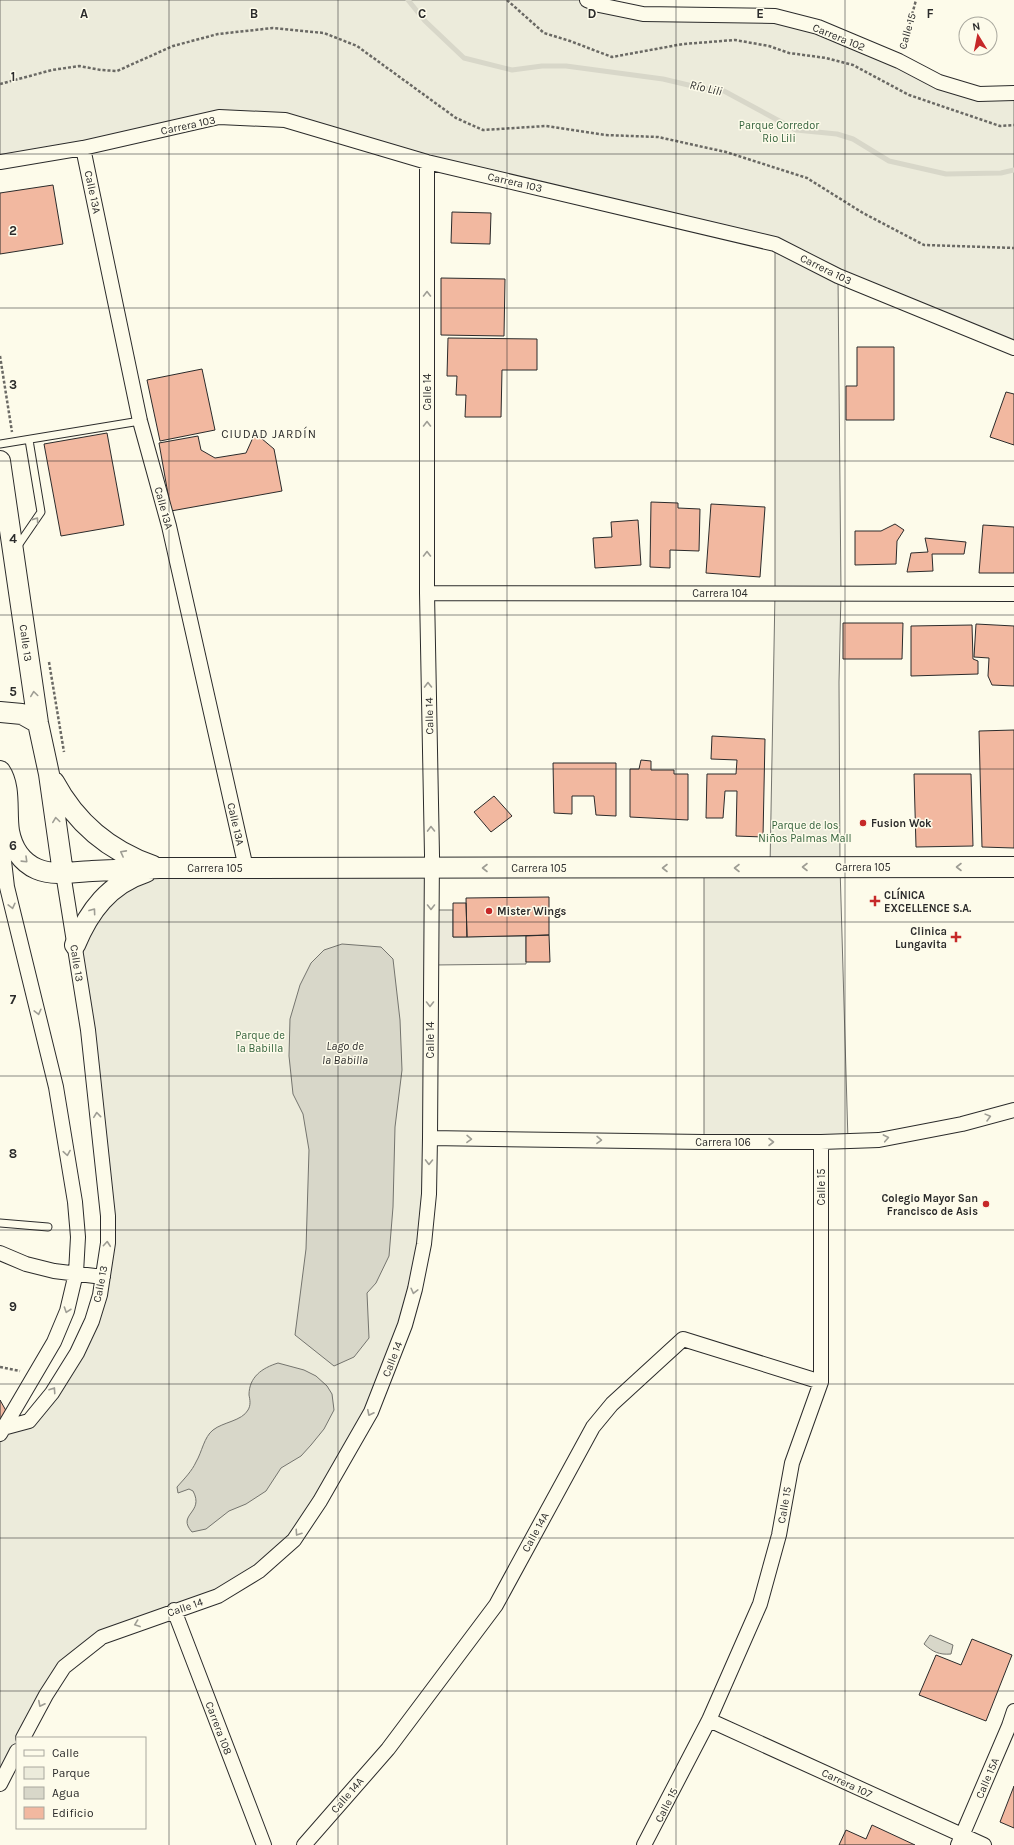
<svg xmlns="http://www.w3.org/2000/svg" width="1014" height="1845" viewBox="0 0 1014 1845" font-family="Karla,sans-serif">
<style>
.green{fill:#ecebdb;stroke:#74746e}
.parking{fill:#eceadb;stroke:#74746e}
.water{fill:#d8d7c9;stroke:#74746e}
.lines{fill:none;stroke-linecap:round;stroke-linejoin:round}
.stream{stroke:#d8d7c9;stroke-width:5}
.building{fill:#f2b8a0;stroke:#2b2b2b}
.lane-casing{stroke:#2b2b2b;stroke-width:9}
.street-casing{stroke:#2b2b2b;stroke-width:16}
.secondary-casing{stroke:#2b2b2b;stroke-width:22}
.path{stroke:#6a6964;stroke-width:2.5;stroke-dasharray:3 2;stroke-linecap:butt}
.lane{stroke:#fdfbea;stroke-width:7}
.street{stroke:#fdfbea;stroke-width:14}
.secondary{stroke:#fdfbea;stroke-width:20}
.oneway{stroke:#9e9d94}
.grid{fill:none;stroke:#2b2b2b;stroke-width:1;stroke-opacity:0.55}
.poi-dot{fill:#c62828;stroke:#fdfbea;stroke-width:1.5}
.labels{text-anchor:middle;stroke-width:3;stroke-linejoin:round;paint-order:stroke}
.street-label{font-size:11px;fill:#2b2b2b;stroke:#fdfbea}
.park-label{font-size:11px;fill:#34623c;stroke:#fdfbea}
.poi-label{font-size:11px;font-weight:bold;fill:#2b2b2b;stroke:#fdfbea;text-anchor:start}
.water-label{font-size:12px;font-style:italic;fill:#2b2b2b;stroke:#fdfbea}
.neighbourhood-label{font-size:12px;letter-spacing:1px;fill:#2b2b2b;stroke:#fdfbea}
.grid-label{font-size:13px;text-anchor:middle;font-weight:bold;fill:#2b2b2b;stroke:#fdfbea;stroke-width:3;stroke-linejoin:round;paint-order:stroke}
</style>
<rect width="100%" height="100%" fill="#fdfbea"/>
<path class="green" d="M 0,0 L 587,0 L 599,5 L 775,16 L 939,82 L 1014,93 L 1014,348 L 838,277 L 841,593 L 839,682 L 840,867 L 848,1141 L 704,1142 L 704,868 L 770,867 L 775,593 L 775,244 L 285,120 L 219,117 L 0,162 Z
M 431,868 L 424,1244 L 371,1412 L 320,1501 L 259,1571 L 102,1637 L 64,1667 L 17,1738 L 17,1751 L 0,1784 L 0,1434 L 29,1421 L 77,1353 L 108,1243 L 75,945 L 136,876 Z"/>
<path class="parking" d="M 434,910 L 453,910 L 453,937 L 526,936 L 526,964 L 433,965 Z"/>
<path class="water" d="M 342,944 L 381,947 L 393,959 L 400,1020 L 402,1070 L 395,1127 L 393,1207 L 389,1256 L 376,1283 L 367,1293 L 369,1338 L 354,1357 L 334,1366 L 295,1335 L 306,1249 L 309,1150 L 303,1114 L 293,1094 L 289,1056 L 290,1019 L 300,985 L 311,963 L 324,950 Z
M 278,1363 L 304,1370 L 316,1376 L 327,1386 L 332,1394 L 334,1410 L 324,1429 L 311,1445 L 301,1456 L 281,1468 L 266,1491 L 246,1504 L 229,1511 L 206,1529 L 192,1532 C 176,1514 205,1513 193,1491 L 189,1489 L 178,1493 L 177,1487 C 184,1479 192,1471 196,1462 C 202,1452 204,1437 213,1430 C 223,1422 242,1421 248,1410 C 251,1405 250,1400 249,1395 C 249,1377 262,1368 278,1363 Z
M 930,1635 L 953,1645 L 951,1654 C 939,1655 933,1652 924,1644 Z"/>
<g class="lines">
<path class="stream" d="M 408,0 L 425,21 L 464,58 L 512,70 L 542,66 L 566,66 L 663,79 L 701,88 L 724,91 L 796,130 L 837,134 L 853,139 L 889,161 L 946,174 L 1001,173 L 1014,170"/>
</g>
<path class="building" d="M 53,185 L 63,244 L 0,254 L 0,193 Z
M 452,212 L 491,213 L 490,244 L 451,243 Z
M 441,278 L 505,279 L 504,336 L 441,335 Z
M 448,338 L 537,339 L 537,370 L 502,370 L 501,417 L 465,417 L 466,395 L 456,395 L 457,376 L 447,376 Z
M 857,347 L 894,347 L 894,420 L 846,420 L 846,386 L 857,386 Z
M 202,369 L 215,430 L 160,441 L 147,380 Z
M 1006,392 L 1014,394 L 1014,445 L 990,437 Z
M 107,433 L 124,525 L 61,536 L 44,444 Z
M 255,433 L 274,449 L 282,491 L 171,511 L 159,443 L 198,436 L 201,450 L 215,458 L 246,453 Z
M 651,502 L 678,503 L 678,508 L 700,509 L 699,551 L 670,550 L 670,568 L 650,567 Z
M 711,504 L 765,507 L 760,577 L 706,573 Z
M 638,520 L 641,565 L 595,568 L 593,538 L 612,537 L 611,522 Z
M 895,524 L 904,530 L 897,541 L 896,564 L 855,565 L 855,531 L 881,531 Z
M 983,525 L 1014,527 L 1014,573 L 979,573 Z
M 925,538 L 966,542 L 964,554 L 932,554 L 933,571 L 907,572 L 911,553 L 928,552 Z
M 843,623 L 903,623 L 902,659 L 843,659 Z
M 976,624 L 1014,626 L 1014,686 L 992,685 L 988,676 L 989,658 L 974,657 Z
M 972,625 L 973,659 L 978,661 L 978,674 L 911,676 L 911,626 Z
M 1014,730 L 1014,848 L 982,847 L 979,731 Z
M 712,736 L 765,739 L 763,837 L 736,836 L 737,791 L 725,791 L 723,818 L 706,818 L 707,774 L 736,774 L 737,760 L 711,759 Z
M 641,760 L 651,761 L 651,770 L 674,770 L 674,774 L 688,774 L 688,820 L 630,817 L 630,769 L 639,769 Z
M 553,763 L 616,763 L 616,816 L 596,815 L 594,796 L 572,796 L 572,814 L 554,813 Z
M 914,774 L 971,774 L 973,846 L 916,847 Z
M 494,796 L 512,816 L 491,832 L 474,812 Z
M 549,897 L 549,935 L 467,937 L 466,898 Z
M 453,903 L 466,903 L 467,937 L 453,937 Z
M 549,935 L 550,962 L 526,962 L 526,936 Z
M 0,1400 L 9,1416 L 0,1421 Z
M 972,1639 L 1012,1655 L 986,1721 L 919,1695 L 936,1655 L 961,1665 Z
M 1014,1786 L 1014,1828 L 1000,1822 Z
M 872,1825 L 915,1845 L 839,1845 L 846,1830 L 866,1839 Z"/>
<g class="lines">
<defs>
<path id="lane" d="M 0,444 L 140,421
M 17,547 L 41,512 L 29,440
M 0,1223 L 48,1227"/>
<path id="street" d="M 587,0 L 599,5 L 643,14 L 775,16 L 818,27 L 899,61 L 939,82 L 979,94 L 1014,93
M 83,148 L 140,421 L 169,526 L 246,868
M 0,162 L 83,148 L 219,117 L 285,120 L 427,162 L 775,244 L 838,276 L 1014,348
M 427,593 L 1014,594
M 0,826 L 7,887 L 56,1087 L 75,1202 L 78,1237 L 76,1273 L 67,1311 L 54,1342 L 0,1434
M 430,1138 L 704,1142 L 821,1142 L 879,1140 L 962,1124 L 1014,1110
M 0,1253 L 26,1264 L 54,1271 L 103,1277
M 3,1428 L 29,1421 L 52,1393 L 77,1353 L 92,1321 L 100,1295 L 108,1243 L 108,1216 L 88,1030 L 63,873
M 174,1610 L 264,1845
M 709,1720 L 984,1845
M 23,1738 L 46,1695 L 64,1667 L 102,1637 L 218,1596 L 259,1571 L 294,1540 L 320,1501 L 371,1412 L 405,1325 L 415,1289 L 424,1244 L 429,1194 L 430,1138 L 432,855 L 427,593 L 427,162
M 0,1784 L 17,1751
M 304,1845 L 388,1749 L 496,1605 L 593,1427 L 612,1404 L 683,1339 L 821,1382
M 644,1845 L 709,1720 L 760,1604 L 779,1535 L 792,1463 L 821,1382 L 821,1142
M 958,1845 L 1009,1726 L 1014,1711"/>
<path id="secondary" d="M 0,461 L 38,723 L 49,774 L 63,873
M 0,712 L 22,714 L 38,723
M 0,771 C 11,787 6,812 9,831 C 12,847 21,862 37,869 C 53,876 75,872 92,871 C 114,870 137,869 159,868 L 1014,867
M 54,782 C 76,823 110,851 153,866
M 75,945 C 89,911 109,884 146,872"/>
</defs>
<use href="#lane" class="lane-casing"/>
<use href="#street" class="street-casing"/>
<use href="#secondary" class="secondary-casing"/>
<path class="path" d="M 507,0 L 544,33 L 570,41 L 612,57 L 683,44 L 735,40 L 769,46 L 789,53 L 826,58 L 853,65 L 909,95 L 1000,126 L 1014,125
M 903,48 L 916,0
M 0,84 L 52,70 L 79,66 L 101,70 L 117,71 L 173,46 L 218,34 L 273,28 L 324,33 L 357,46 L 456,118 L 483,130 L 546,126 L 605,135 L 658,137 L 726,152 L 807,178 L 863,213 L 924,245 L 1014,248
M 0,356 L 12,432
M 49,662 L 64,752
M 0,1367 L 20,1371"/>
<use href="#lane" class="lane"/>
<use href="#street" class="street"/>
<use href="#secondary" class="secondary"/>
</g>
<defs><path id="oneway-chevron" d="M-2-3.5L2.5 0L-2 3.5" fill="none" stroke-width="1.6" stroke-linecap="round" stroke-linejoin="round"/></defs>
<g class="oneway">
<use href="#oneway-chevron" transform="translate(427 294) rotate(-90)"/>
<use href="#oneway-chevron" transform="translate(427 424) rotate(-90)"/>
<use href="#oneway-chevron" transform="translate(36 520) rotate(-55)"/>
<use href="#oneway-chevron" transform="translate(427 554) rotate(-90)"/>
<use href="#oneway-chevron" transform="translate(428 685) rotate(-91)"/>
<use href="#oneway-chevron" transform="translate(34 694) rotate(-98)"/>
<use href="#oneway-chevron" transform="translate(56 820) rotate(-98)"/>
<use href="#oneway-chevron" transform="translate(431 829) rotate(-91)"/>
<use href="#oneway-chevron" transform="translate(123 853) rotate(-152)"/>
<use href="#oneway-chevron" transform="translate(25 860) rotate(44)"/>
<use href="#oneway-chevron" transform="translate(805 867) rotate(180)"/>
<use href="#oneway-chevron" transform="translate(959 867) rotate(180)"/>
<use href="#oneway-chevron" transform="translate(485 868) rotate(-180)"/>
<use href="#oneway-chevron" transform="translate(665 868) rotate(-180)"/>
<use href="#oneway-chevron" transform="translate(737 868) rotate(180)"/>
<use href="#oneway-chevron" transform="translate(12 906) rotate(76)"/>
<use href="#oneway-chevron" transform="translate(431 907) rotate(90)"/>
<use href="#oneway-chevron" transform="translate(93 911) rotate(-54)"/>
<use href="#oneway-chevron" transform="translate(430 1004) rotate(90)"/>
<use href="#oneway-chevron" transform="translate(38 1012) rotate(76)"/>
<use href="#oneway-chevron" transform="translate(97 1115) rotate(-96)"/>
<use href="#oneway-chevron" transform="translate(988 1117) rotate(-15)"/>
<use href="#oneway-chevron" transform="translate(886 1138) rotate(-11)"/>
<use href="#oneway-chevron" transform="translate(469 1139) rotate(1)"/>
<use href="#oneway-chevron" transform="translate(599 1140) rotate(1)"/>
<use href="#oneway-chevron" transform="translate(771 1142)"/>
<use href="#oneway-chevron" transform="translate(67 1153) rotate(81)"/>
<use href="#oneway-chevron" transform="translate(429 1162) rotate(91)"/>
<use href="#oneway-chevron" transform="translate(107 1244) rotate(-85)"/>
<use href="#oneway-chevron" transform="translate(414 1291) rotate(104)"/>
<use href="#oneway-chevron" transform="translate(67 1310) rotate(109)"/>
<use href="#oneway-chevron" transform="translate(53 1390) rotate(-56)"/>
<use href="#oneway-chevron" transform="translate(370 1413) rotate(116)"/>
<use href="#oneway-chevron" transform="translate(298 1533) rotate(124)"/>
<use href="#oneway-chevron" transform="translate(137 1624) rotate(160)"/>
<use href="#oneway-chevron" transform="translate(41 1704) rotate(117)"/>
</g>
<path class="grid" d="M 169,0 L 169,1845M 338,0 L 338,1845M 507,0 L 507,1845M 676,0 L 676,1845M 845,0 L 845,1845M 0,154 L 1014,154M 0,308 L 1014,308M 0,461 L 1014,461M 0,615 L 1014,615M 0,769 L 1014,769M 0,922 L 1014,922M 0,1076 L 1014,1076M 0,1230 L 1014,1230M 0,1384 L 1014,1384M 0,1538 L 1014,1538M 0,1691 L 1014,1691"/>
<g class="poi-dot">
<circle cx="863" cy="823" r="4"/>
<path d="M873 895h4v4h4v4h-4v4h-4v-4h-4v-4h4z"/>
<circle cx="489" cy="911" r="4"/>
<path d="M954 931h4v4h4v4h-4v4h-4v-4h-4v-4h4z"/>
<circle cx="986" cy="1204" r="4"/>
</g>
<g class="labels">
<g class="street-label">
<text transform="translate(907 31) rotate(-74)" y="4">Calle 15</text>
<text transform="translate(839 37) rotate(22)" y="4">Carrera 102</text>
<text transform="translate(188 125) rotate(-12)" y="4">Carrera 103</text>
<text transform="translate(515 182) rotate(13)" y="4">Carrera 103</text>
<text transform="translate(93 192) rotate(78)" y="4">Calle 13A</text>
<text transform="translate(826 269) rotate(26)" y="4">Carrera 103</text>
<text transform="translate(427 392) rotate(-90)" y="4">Calle 14</text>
<text transform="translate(164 508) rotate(75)" y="4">Calle 13A</text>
<text x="720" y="597">Carrera 104</text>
<text transform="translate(26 643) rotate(82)" y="4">Calle 13</text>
<text transform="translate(429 716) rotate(-91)" y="4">Calle 14</text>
<text transform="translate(236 824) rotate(77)" y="4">Calle 13A</text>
<text x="863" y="871">Carrera 105</text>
<text x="215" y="872">Carrera 105</text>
<text x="539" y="872">Carrera 105</text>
<text transform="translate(77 963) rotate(81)" y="4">Calle 13</text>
<text transform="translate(430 1040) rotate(-90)" y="4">Calle 14</text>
<text x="723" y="1146">Carrera 106</text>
<text transform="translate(821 1187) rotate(-90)" y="4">Calle 15</text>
<text transform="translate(100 1284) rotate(-79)" y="4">Calle 13</text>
<text transform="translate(392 1359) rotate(-69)" y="4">Calle 14</text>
<text transform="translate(784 1505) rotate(-80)" y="4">Calle 15</text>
<text transform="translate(535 1532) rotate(-61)" y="4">Calle 14A</text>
<text transform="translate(185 1607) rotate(-19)" y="4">Calle 14</text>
<text transform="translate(219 1728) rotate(69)" y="4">Carrera 108</text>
<text transform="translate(987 1778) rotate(-67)" y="4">Calle 15A</text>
<text transform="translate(847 1783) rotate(25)" y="4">Carrera 107</text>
<text transform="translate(347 1795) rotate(-49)" y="4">Calle 14A</text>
<text transform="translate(666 1805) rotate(-63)" y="4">Calle 15</text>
</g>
<g class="park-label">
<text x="779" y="129">Parque Corredor<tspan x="779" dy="13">Rio Lili</tspan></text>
<text x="805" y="829">Parque de los<tspan x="805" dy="13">Niños Palmas Mall</tspan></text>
<text x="260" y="1039">Parque de<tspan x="260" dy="13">la Babilla</tspan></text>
</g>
<g class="poi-label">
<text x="871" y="827">Fusion Wok</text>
<text x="884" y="899">CLÍNICA<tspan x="884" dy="13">EXCELLENCE S.A.</tspan></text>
<text x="497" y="915">Mister Wings</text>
<text x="947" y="935" text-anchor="end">Clinica<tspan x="947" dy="13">Lungavita</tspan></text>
<text x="978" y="1202" text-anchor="end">Colegio Mayor San<tspan x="978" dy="13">Francisco de Asis</tspan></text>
</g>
<g class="water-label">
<text transform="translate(706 88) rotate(13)" y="4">Río Lili</text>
<text x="345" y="1050">Lago de<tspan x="345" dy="14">la Babilla</tspan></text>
</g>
<g class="neighbourhood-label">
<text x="269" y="438">CIUDAD JARDÍN</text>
</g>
</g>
<g class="grid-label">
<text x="84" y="18">A</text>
<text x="254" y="18">B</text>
<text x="422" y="18">C</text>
<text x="592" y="18">D</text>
<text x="760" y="18">E</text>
<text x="930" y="18">F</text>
<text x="13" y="81">1</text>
<text x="13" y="235">2</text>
<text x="13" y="389">3</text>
<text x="13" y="543">4</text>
<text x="13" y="696">5</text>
<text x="13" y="850">6</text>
<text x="13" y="1004">7</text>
<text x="13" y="1158">8</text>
<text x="13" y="1311">9</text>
</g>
<rect x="16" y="1737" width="130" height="92" fill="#fdfbea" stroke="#a9a89e"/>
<rect x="24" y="1750" width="20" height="6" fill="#fdfbea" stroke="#a9a89e"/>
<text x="52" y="1757" font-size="12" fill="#2b2b2b">Calle</text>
<rect x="24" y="1767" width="20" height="12" fill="#ecebdb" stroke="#a9a89e"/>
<text x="52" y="1777" font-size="12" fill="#2b2b2b">Parque</text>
<rect x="24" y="1787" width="20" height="12" fill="#d8d7c9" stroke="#a9a89e"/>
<text x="52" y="1797" font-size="12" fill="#2b2b2b">Agua</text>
<rect x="24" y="1807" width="20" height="12" fill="#f2b8a0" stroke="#a9a89e"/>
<text x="52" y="1817" font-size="12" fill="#2b2b2b">Edificio</text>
<g transform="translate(978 36) rotate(350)"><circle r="19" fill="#fdfbea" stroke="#a9a89e"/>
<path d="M0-3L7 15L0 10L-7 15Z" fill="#c62828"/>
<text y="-6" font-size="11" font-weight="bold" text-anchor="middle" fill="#2b2b2b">N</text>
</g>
</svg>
